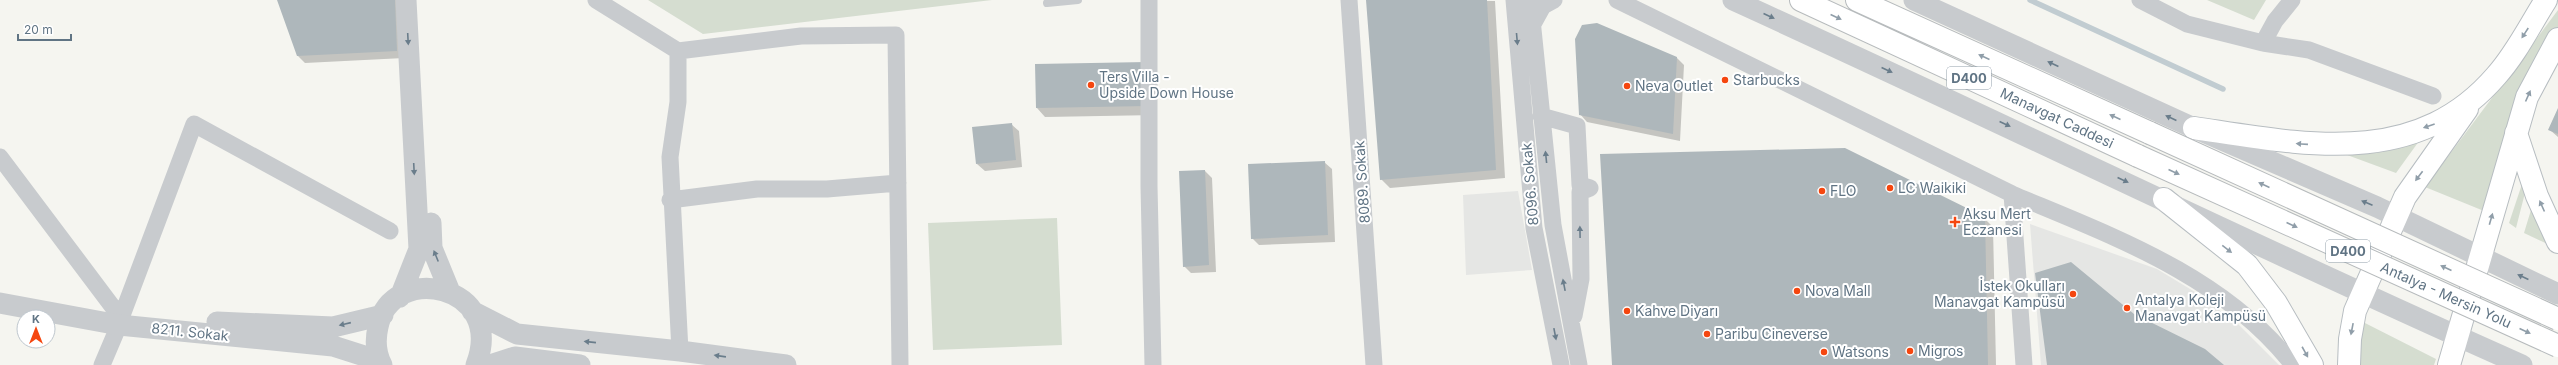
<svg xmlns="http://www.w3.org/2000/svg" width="2558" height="365" viewBox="0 0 2558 365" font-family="Inter,sans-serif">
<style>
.built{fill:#e5e6e4}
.green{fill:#d5ddd0}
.shadow{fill:#0003}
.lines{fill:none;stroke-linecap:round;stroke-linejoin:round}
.stream{stroke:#c1ccd1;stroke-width:5.5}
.building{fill:#aeb7bb}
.secondary-casing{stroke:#b7bdc1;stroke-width:24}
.trunk-casing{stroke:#b7bbbd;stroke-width:24}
.service{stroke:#c8cbce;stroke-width:8}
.minor{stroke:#c8cbce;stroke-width:17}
.tertiary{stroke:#c8cbce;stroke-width:21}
.secondary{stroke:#fff;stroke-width:22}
.trunk{stroke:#fff;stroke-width:22}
.trunk-bridge-casing{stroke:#b7bbbd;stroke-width:24;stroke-linecap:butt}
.trunk-bridge{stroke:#fff;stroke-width:22}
.oneway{fill:#6a7d8b}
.oneway2{fill:#909ea9}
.poi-dot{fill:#f5460f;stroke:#fff;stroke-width:1.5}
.labels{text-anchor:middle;stroke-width:4;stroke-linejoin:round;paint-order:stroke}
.shield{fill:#fff;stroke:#909ea9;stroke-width:1}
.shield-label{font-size:13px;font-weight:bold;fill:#607484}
.poi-label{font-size:14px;fill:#607484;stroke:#fff;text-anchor:start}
.street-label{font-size:14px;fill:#607484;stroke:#fff}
</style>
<rect width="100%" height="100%" fill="#f5f5f0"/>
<path class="built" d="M 1518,191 L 1532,270 L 1466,275 L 1463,195 Z
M 2030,224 L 2157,269 L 2195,292 L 2238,324 L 2279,365 L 2041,365 Z"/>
<path class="green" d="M 648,0 L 992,0 L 703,34 Z
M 2207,0 L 2266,0 L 2254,20 Z
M 2558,10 L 2558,28 L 2484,211 L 2425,187 Z
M 2422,137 L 2396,173 L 2339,152 Z
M 2525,175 L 2527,185 L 2516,228 L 2509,223 Z
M 2534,200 L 2558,249 L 2524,233 Z
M 1057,218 L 1062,345 L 933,350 L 928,223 Z
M 2363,322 L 2436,359 L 2434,365 L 2359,365 Z"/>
<path class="shadow" d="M 278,0 L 402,0 L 404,58 L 305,63 L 298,56 Z
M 1367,0 L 1495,1 L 1505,178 L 1390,188 L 1381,179 Z
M 1677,58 L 1684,65 L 1680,141 L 1587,122 L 1580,114 Z
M 1147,63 L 1157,115 L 1045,117 L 1037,108 Z
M 2558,111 L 2558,137 L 2550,130 Z
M 1011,124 L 1019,131 L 1022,167 L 985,171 L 977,164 Z
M 1324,162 L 1332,169 L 1335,242 L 1259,245 L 1252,238 Z
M 1205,171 L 1212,178 L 1216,272 L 1191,273 L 1184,266 Z
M 1984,218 L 1993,227 L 1996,365 L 1613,365 Z"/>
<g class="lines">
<path class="stream" d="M 2030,0 L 2223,89"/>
</g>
<path class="building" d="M 277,0 L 395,0 L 397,51 L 297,56 Z
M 1366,0 L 1487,0 L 1496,170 L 1380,180 Z
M 1597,23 L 1677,57 L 1673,134 L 1579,115 L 1575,39 L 1582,25 Z
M 1147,62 L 1148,106 L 1036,108 L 1035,64 Z
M 2558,108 L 2558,134 L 2548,130 Z
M 1012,123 L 1016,160 L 976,164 L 972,127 Z
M 1845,148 L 1985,217 L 1988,365 L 1612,365 L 1600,154 Z
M 1325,161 L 1328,235 L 1251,239 L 1248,164 Z
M 1205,170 L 1209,265 L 1183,267 L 1179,171 Z
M 2071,262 L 2134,314 L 2205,349 L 2224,365 L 2047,365 L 2035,273 Z"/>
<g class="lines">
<defs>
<path id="secondary" d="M 2194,128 C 2302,144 2415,170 2496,76 C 2516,54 2530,25 2546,0
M 2516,133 L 2537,196 L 2558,242
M 2164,199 L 2247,265 L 2276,303 L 2312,365
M 2349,365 L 2350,339 L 2355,311 L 2405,197 L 2467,109
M 2449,365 L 2527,97 L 2558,39"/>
<path id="trunk" d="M 1801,0 L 2138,156
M 1857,0 L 2150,133"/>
</defs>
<use href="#secondary" class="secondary-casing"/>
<use href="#trunk" class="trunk-casing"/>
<path class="service" d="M 1047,3 L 1078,0"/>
<path class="minor" d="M 596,0 L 678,51 L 801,36 L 896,35 L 900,365
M 1149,0 L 1149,186 L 1153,365
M 1349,0 L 1374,365
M 1514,0 L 1534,228 L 1561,365
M 1530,0 L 1553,225 L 1579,365
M 1617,0 L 2012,194
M 2140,0 L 2187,24 L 2263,43 L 2309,50 L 2433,96
M 1532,26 L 1543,6 L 1554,0
M 2263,43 L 2275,21 L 2292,0
M 678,51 L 678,102 L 670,157 L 680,351
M 1541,116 L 1577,126 L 1580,185 L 1590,188
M 0,157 L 121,318
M 670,200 L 757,189 L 827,189 L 898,183
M 1574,316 L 1581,279 L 1580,192 L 1590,188
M 121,318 L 194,124 L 390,231
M 102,365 L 119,325
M 2024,365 L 2012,194 C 2112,236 2224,276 2293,365"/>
<path class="tertiary" d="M 1733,0 C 1997,120 2257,248 2522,365
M 1914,0 L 2194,128 L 2377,207 L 2558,294
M 431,223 L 432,248 L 450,292
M 400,297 L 419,249 L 406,0
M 0,303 L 119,325 L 333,346 L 380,361
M 472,311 L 517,334 L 680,351 L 786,365
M 217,322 L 333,327 L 383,315
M 382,365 C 375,352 375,340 378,327 C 391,261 507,284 476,365
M 490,365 L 515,357 L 580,365"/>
<use href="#secondary" class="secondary"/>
<use href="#trunk" class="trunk"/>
<defs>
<path id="trunk-bridge" d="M 2150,133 L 2558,319
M 2138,156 L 2558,346"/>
</defs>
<use href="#trunk-bridge" class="trunk-bridge-casing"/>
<use href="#trunk-bridge" class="trunk-bridge"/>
</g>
<defs><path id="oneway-solid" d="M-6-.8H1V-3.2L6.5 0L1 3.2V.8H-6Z"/></defs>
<g class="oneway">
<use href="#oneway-solid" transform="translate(1769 16) rotate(24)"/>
<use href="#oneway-solid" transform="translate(408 39) rotate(87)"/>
<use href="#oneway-solid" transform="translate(1517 39) rotate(85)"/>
<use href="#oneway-solid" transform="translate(2053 64) rotate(-155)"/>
<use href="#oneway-solid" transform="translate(1887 70) rotate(25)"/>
<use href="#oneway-solid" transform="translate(2171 118) rotate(-155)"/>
<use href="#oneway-solid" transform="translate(2005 124) rotate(25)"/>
<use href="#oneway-solid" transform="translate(1546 157) rotate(-96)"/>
<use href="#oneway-solid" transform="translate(414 169) rotate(87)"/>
<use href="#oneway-solid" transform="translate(2123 180) rotate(25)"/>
<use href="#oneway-solid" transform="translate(2367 203) rotate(-157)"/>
<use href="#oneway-solid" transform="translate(1580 232) rotate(-91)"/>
<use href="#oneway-solid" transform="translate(436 256) rotate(-112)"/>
<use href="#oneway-solid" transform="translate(2523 277) rotate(-155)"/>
<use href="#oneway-solid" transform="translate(1564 285) rotate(-101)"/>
<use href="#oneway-solid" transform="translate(345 324) rotate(167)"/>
<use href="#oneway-solid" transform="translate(1555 334) rotate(79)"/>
<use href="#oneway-solid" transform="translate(590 342) rotate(-174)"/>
<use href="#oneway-solid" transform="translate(720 356) rotate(-172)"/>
</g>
<g class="oneway2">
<use href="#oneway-solid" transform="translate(1836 17) rotate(25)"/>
<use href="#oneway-solid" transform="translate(2525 33) rotate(123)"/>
<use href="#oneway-solid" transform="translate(1984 57) rotate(-156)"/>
<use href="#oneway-solid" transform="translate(2528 96) rotate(-66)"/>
<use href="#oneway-solid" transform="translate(2115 117) rotate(-156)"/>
<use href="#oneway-solid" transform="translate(2429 126) rotate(161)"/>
<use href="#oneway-solid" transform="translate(2302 144) rotate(-176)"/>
<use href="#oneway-solid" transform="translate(2174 172) rotate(24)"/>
<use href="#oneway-solid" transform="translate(2419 176) rotate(127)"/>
<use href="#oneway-solid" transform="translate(2264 185) rotate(-156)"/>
<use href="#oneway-solid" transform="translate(2542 206) rotate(-114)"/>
<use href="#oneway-solid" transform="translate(2491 219) rotate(-74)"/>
<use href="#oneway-solid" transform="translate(2292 225) rotate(24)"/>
<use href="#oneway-solid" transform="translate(2227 249) rotate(38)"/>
<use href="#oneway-solid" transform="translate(2446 268) rotate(-156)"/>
<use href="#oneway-solid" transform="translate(2352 329) rotate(101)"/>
<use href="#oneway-solid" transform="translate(2525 331) rotate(24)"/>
<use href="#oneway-solid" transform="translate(2305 352) rotate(61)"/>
</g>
<g class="poi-dot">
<circle cx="1725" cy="80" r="4"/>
<circle cx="1091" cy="85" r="4"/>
<circle cx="1627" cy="86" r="4"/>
<circle cx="1890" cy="188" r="4"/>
<circle cx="1822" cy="191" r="4"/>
<path d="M1953 216h4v4h4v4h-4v4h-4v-4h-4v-4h4z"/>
<circle cx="1797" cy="291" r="4"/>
<circle cx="2073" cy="294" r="4"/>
<circle cx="2127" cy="308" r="4"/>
<circle cx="1627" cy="311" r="4"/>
<circle cx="1707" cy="334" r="4"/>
<circle cx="1910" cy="351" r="4"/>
<circle cx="1824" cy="352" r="4"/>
</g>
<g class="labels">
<g class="shield">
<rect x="1947" y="67" width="44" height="22" rx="3"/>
<rect x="2326" y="240" width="44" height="22" rx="3"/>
</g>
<g class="shield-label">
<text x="1969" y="83">D400</text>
<text x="2348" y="256">D400</text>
</g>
<g class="poi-label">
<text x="1099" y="82">Ters Villa -<tspan x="1099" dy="16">Upside Down House</tspan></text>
<text x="1733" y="85">Starbucks</text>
<text x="1635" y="91">Neva Outlet</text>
<text x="1898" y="193">LC Waikiki</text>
<text x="1830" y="196">FLO</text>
<text x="1963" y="219">Aksu Mert<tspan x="1963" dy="16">Eczanesi</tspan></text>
<text x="2065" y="291" text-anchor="end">İstek Okulları<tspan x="2065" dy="16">Manavgat Kampüsü</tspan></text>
<text x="1805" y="296">Nova Mall</text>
<text x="2135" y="305">Antalya Koleji<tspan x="2135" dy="16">Manavgat Kampüsü</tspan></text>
<text x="1635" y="316">Kahve Diyarı</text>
<text x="1715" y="339">Paribu Cineverse</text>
<text x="1918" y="356">Migros</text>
<text x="1832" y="357">Watsons</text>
</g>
<g class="street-label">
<text transform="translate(2057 118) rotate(25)" y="5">Manavgat Caddesi</text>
<text transform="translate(1362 182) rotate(-94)" y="5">8089. Sokak</text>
<text transform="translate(1530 184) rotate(-95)" y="5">8096. Sokak</text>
<text transform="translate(2446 295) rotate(24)" y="5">Antalya - Mersin Yolu</text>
<text transform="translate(190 332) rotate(6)" y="5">8211. Sokak</text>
</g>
</g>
<g transform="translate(36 329)"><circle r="19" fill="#ffffff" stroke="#bfc7ce"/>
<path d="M0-3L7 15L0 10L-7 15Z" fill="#f5460f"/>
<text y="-6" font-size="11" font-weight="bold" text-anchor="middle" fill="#607484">K</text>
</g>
<path d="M18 34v6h53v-6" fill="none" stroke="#607484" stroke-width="2"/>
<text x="24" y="34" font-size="12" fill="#607484" stroke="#ffffff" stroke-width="3" paint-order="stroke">20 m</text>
</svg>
